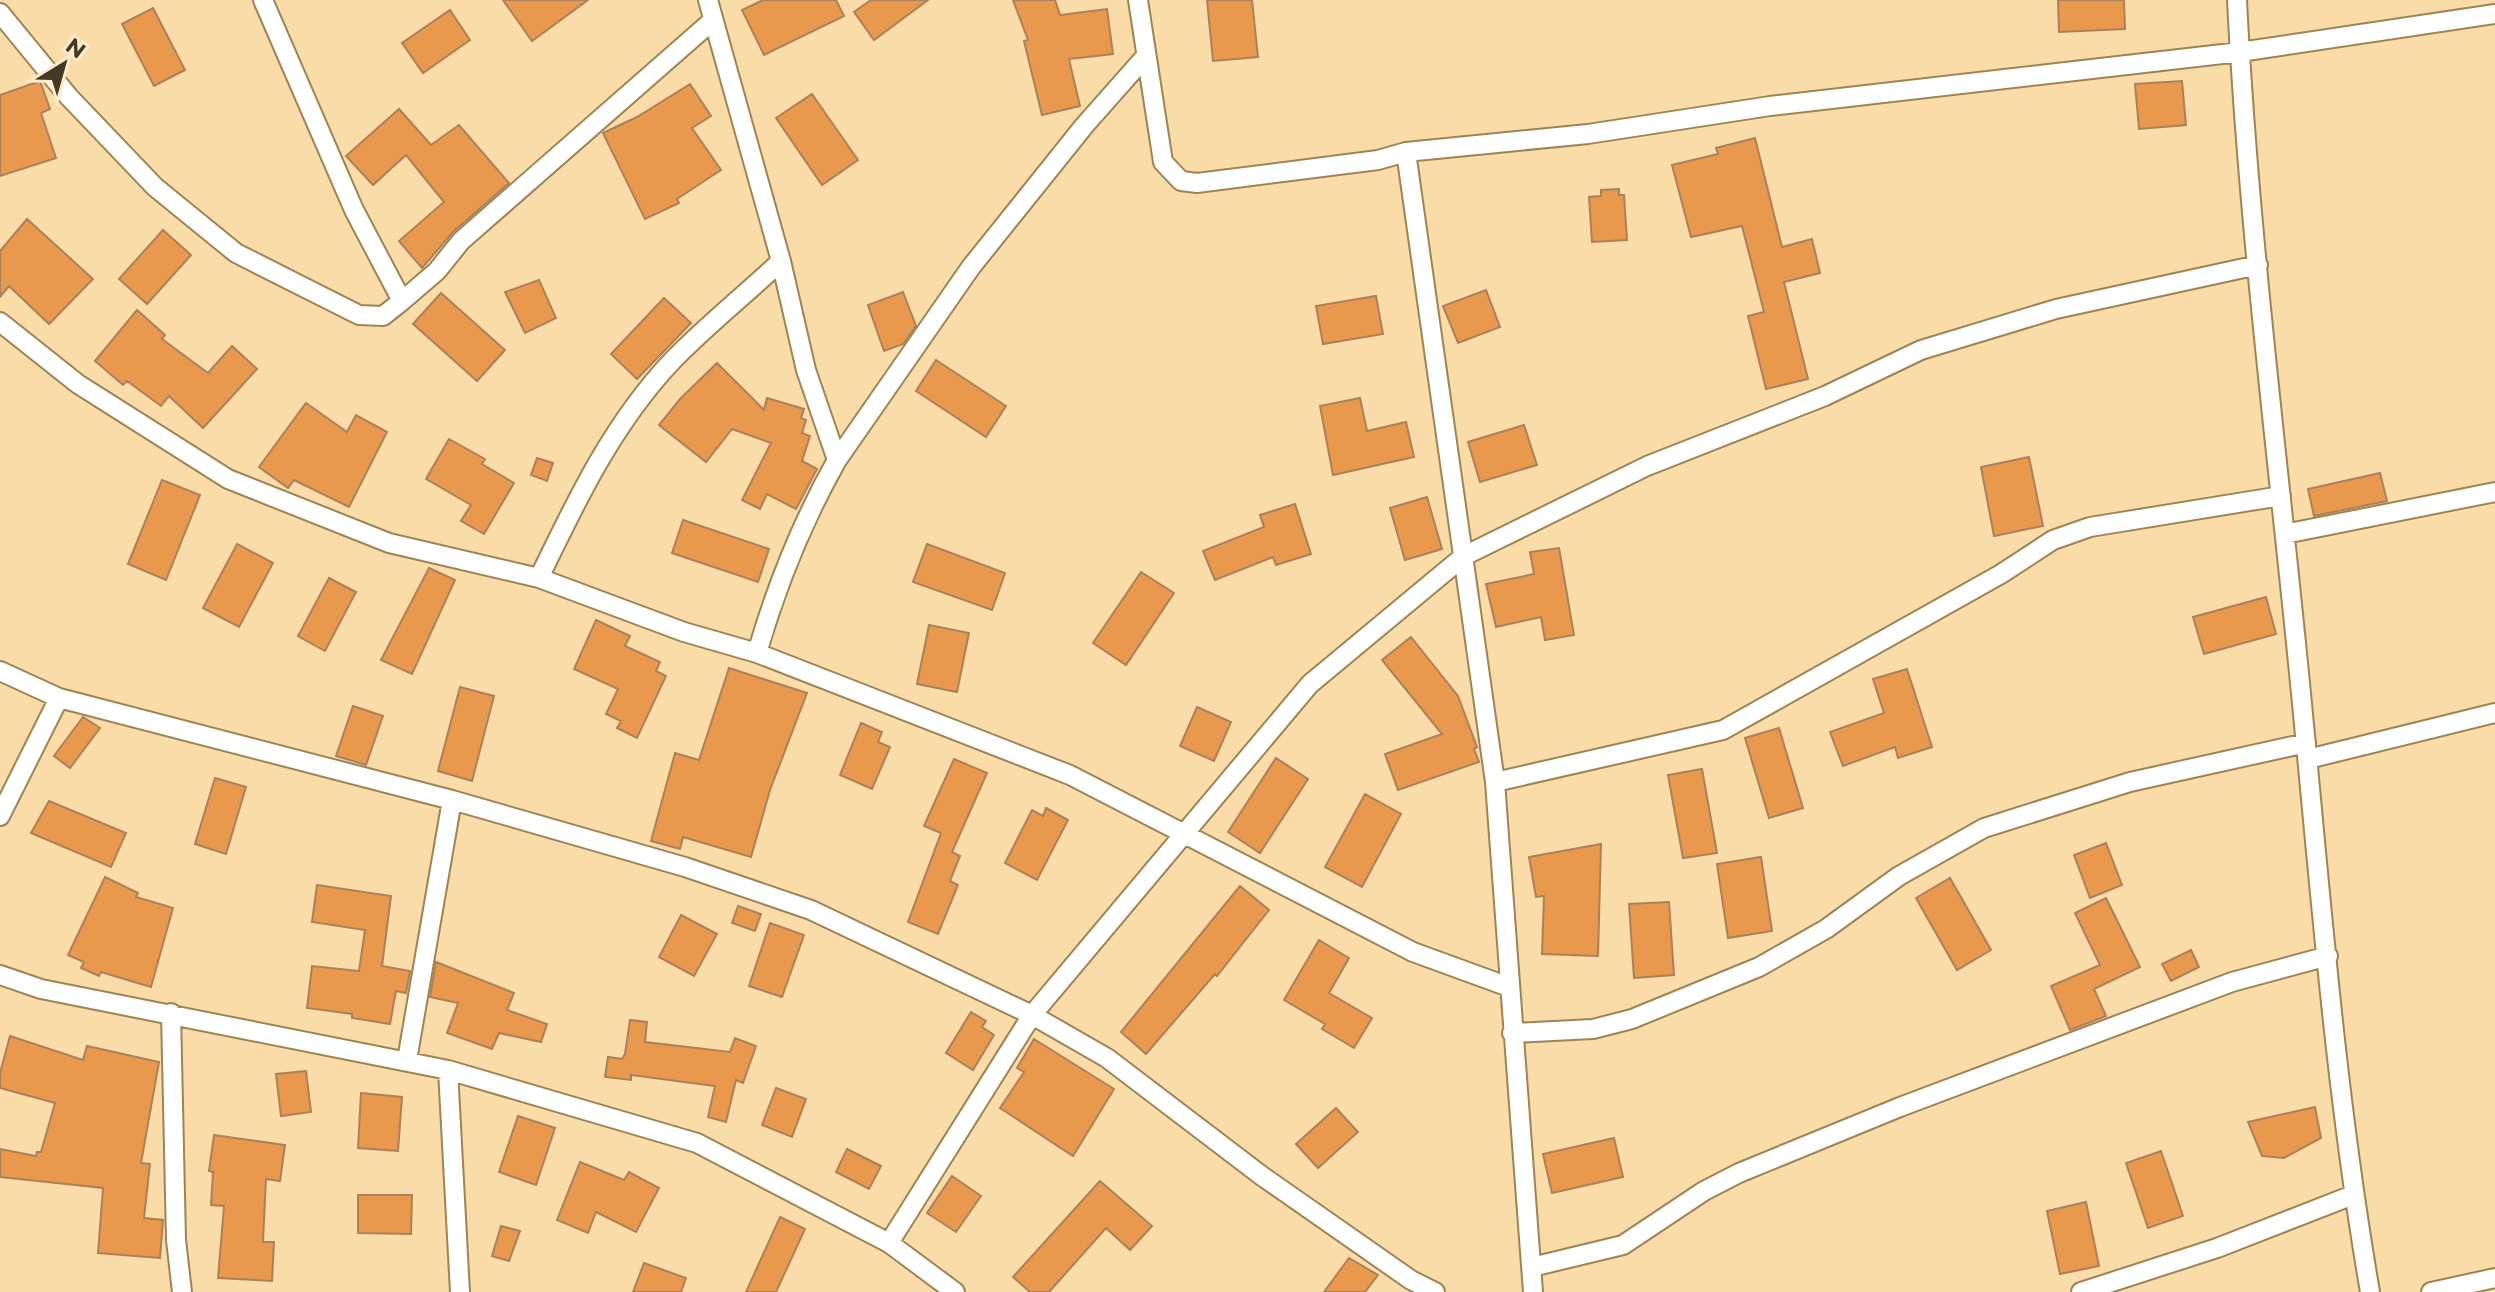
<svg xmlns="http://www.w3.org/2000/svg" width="2495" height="1292" viewBox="0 0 2495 1292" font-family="Montserrat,sans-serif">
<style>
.building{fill:#e9994e;stroke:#ab805b;stroke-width:2}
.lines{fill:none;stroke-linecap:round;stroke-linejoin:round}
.street-casing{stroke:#9f8453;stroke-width:22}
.street{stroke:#fff;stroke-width:18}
</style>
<rect width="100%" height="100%" fill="#f9dca8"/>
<path class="building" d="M 503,0 L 588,0 L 532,41 Z
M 763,0 L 836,0 L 844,16 L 764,55 L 742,10 Z
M 871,0 L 928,0 L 874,40 L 854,12 Z
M 1013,0 L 1055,0 L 1060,15 L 1107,9 L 1113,54 L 1069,59 L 1080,106 L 1042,115 L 1024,41 L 1028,40 Z
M 1207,0 L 1252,0 L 1258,57 L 1213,61 Z
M 2058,0 L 2124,0 L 2125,29 L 2059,32 Z
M 153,8 L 185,70 L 154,86 L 122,24 Z
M 450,10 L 470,40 L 423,73 L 402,43 Z
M 40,81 L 50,109 L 41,113 L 56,158 L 0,176 L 0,95 Z
M 2182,81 L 2186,125 L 2139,129 L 2135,84 Z
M 690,84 L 711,116 L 692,128 L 721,170 L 677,199 L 679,203 L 645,219 L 603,133 L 637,117 Z
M 812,94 L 858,160 L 822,185 L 776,118 Z
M 399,109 L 431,145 L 459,125 L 509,183 L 453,232 L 422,268 L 399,241 L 444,202 L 406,155 L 373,185 L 346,156 Z
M 1755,138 L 1782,247 L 1812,239 L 1820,273 L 1784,282 L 1808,379 L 1766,389 L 1748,316 L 1764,312 L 1742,226 L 1691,237 L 1672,165 L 1718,154 L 1716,148 Z
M 1619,189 L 1619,195 L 1624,195 L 1627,240 L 1592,242 L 1589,197 L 1601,196 L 1601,190 Z
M 27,219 L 93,279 L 49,324 L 9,286 L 0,297 L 0,251 Z
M 163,230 L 191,255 L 147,304 L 119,279 Z
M 539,280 L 556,318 L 525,333 L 505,292 Z
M 1486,290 L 1500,327 L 1458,343 L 1443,306 Z
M 903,292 L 916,326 L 903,344 L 884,351 L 868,305 Z
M 441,293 L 505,350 L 477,381 L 413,324 Z
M 1376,296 L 1383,334 L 1323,344 L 1316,306 Z
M 664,298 L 691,323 L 637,379 L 611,354 Z
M 137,310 L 165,335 L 162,339 L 208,373 L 232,346 L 257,369 L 203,428 L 169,396 L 161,406 L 127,381 L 123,385 L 95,361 Z
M 936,360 L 1006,406 L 986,437 L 916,391 Z
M 717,363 L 764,410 L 767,398 L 804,409 L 801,418 L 806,420 L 802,433 L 810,436 L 802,461 L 817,469 L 796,509 L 767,494 L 760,509 L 742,500 L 771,443 L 732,429 L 706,462 L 659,425 L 680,399 Z
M 1360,398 L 1367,431 L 1406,422 L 1414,457 L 1333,475 L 1320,406 Z
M 306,403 L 347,432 L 356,415 L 387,432 L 349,507 L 294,480 L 288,488 L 259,467 Z
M 1524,425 L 1537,465 L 1480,482 L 1468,442 Z
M 449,439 L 485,459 L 482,464 L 514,483 L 484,534 L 461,521 L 471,505 L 426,479 Z
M 2029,457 L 2043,526 L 1994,536 L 1981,467 Z
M 537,458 L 553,463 L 547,481 L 531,475 Z
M 2380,473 L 2387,501 L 2314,516 L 2308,489 Z
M 162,480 L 200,495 L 166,580 L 128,564 Z
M 1427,497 L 1442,549 L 1405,560 L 1390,508 Z
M 1295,504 L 1311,554 L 1276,565 L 1273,557 L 1215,580 L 1203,551 L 1264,527 L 1260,515 Z
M 683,520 L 769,549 L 758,582 L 672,553 Z
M 237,544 L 273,563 L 239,627 L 203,608 Z
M 927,544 L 1005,573 L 992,610 L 913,582 Z
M 1559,548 L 1574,635 L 1545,640 L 1541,617 L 1496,627 L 1486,584 L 1534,574 L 1530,552 Z
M 429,568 L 455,580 L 412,674 L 381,660 Z
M 1141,572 L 1174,593 L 1126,665 L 1093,643 Z
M 329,578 L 356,592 L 325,651 L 298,636 Z
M 2266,597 L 2276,634 L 2204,654 L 2193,617 Z
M 596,620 L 630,636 L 625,646 L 660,662 L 656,671 L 666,676 L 637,738 L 617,728 L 621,721 L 606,714 L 618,689 L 574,669 Z
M 929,625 L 969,633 L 957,692 L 917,684 Z
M 1411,637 L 1458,696 L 1477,747 L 1474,749 L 1479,762 L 1398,790 L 1385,754 L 1442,734 L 1382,660 Z
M 729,668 L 807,693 L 770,790 L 751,857 L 683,837 L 680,849 L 651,841 L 675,753 L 699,760 Z
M 1907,669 L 1932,747 L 1898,758 L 1895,747 L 1843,766 L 1830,732 L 1884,713 L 1873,679 Z
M 460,687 L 494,696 L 472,781 L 438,771 Z
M 353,706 L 383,716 L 366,765 L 336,756 Z
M 1197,707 L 1231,722 L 1214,761 L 1180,746 Z
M 83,717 L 100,728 L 70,768 L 54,756 Z
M 861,723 L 882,732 L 878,742 L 890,747 L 872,789 L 840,775 Z
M 1779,728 L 1803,808 L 1769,818 L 1745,738 Z
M 1276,758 L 1308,779 L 1260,853 L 1228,832 Z
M 954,759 L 987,773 L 952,852 L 960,856 L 950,881 L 958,885 L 938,934 L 908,922 L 941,833 L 924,826 Z
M 1702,769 L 1717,853 L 1683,858 L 1668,775 Z
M 215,778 L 246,787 L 226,854 L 195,844 Z
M 1365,794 L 1401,814 L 1362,887 L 1325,867 Z
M 49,801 L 126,833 L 111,867 L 31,833 Z
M 1046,808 L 1068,820 L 1037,880 L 1005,863 L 1032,810 L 1043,816 Z
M 2106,843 L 2122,885 L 2090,898 L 2074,855 Z
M 1601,844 L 1598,956 L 1542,954 L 1544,896 L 1536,897 L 1529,857 Z
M 1761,857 L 1772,931 L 1728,938 L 1717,864 Z
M 105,877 L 138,893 L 136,897 L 173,908 L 151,987 L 101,972 L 99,976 L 81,968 L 84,962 L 68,955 Z
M 1950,878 L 1991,950 L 1957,970 L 1916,898 Z
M 317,885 L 391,896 L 382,966 L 410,971 L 406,993 L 396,991 L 390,1024 L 352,1018 L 352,1014 L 307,1008 L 312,966 L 359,971 L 365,930 L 312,922 Z
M 1240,886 L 1269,910 L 1217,976 L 1215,974 L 1146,1054 L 1121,1032 Z
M 2106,898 L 2140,967 L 2094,989 L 2106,1016 L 2070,1030 L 2051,986 L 2100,965 L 2075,913 Z
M 1669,902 L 1674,975 L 1634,978 L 1629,904 Z
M 738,906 L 761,914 L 755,931 L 732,923 Z
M 681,915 L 717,934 L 694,976 L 659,957 Z
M 770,923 L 804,935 L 782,997 L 749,986 Z
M 1319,940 L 1349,958 L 1329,993 L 1372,1018 L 1354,1048 L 1322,1029 L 1325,1024 L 1284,1000 Z
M 2191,950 L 2199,967 L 2171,981 L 2162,964 Z
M 436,962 L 514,993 L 507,1010 L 547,1024 L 541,1042 L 499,1033 L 492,1049 L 447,1033 L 458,1003 L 430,997 Z
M 971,1012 L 986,1021 L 982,1027 L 994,1035 L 973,1070 L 946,1053 Z
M 630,1020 L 647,1022 L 645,1042 L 730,1052 L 735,1038 L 756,1046 L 743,1083 L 736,1080 L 726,1122 L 708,1117 L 715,1086 L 631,1075 L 631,1080 L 605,1077 L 608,1057 L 622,1059 L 625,1054 Z
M 10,1036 L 83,1060 L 87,1046 L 159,1062 L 141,1163 L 150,1164 L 144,1218 L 163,1220 L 160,1258 L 98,1253 L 103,1188 L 0,1177 L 0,1149 L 36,1156 L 37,1152 L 41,1152 L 55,1103 L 0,1088 L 0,1073 Z
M 1034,1039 L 1114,1089 L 1073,1156 L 1000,1108 L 1024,1072 L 1017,1068 Z
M 306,1071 L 311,1112 L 281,1116 L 276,1074 Z
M 776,1088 L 806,1099 L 792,1137 L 762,1125 Z
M 361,1093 L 402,1097 L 398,1151 L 358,1148 Z
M 2315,1107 L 2321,1138 L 2284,1158 L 2262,1156 L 2248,1122 Z
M 1336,1108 L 1358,1132 L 1318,1168 L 1296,1144 Z
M 518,1116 L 555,1128 L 536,1185 L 499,1172 Z
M 214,1135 L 285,1145 L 280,1181 L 266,1179 L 263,1242 L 274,1242 L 272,1281 L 218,1278 L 224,1206 L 211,1205 L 213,1172 L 209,1171 Z
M 1614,1138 L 1623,1177 L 1552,1193 L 1543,1154 Z
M 847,1149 L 881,1166 L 869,1189 L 836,1172 Z
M 2161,1151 L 2183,1216 L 2148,1228 L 2126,1163 Z
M 580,1162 L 624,1180 L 629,1172 L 659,1188 L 636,1232 L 596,1212 L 588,1233 L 557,1220 Z
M 952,1176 L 981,1196 L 956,1232 L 927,1213 Z
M 1100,1181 L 1152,1226 L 1130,1250 L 1106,1228 L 1049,1292 L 1030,1292 L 1013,1277 Z
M 358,1195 L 412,1195 L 411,1234 L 358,1233 Z
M 2086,1202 L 2099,1266 L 2060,1274 L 2047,1211 Z
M 780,1217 L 805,1229 L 776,1292 L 746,1292 Z
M 501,1226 L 520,1231 L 509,1261 L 492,1256 Z
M 1349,1258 L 1378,1275 L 1365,1292 L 1324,1292 Z
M 644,1263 L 686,1278 L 681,1292 L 633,1292 Z"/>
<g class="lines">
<defs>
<path id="street" d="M 263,0 L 354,210 L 402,301 L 437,271 L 461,241 L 712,21
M 708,0 L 781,261 L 806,370 L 837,460 L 971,267 L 1084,126 L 1145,57
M 1138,0 L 1163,162 L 1181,181 L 1197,183 L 1378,160 L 1406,152 L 1588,134 L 1770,106 L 2240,52 L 2495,14
M 2237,0 C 2248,222 2276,442 2298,663 C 2319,873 2334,1084 2370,1292
M 0,13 L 69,97 L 155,187 L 236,253 L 359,315 L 383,316 L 402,301
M 1406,152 L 1495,782 L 1533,1292
M 0,322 L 78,384 L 228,479 L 389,543 L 539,578 L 684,632 L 757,653 L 1070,775 L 1413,952 L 1509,987
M 2285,534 L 2495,492
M 539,578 C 576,501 613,423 673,360 C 707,325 746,294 781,261
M 757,653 C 777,584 802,522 837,460
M 0,671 L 59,698 L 452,800 L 685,867 L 811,910 L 1032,1015 L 1107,1058 L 1262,1176 L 1411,1280 L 1435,1292
M 2308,759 L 2495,713
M 1495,782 L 1723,730 L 2001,574 L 2053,540 L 2090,527 L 2281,496
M 0,816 L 59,698
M 0,975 L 41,989 L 448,1070 L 697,1143 L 889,1243 L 955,1292
M 171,1013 L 176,1240 L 182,1292
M 1512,1033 L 1593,1029 L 1632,1019 L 1759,967 L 1826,929 L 1899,876 L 1984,828 L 2130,782 L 2306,743
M 407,1060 L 452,800
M 448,1070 L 460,1292
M 889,1243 L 1032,1015 L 1310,684 L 1464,556 L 1647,466 L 1825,396 L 1921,350 L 2056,309 L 2258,265
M 1532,1267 L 1623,1245 L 1704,1191 L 1739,1173 L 1900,1107 L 2232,982 L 2328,956
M 2081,1292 L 2217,1248 L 2353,1195
M 2431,1292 L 2495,1278"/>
</defs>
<use href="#street" class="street-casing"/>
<use href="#street" class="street"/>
</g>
<g transform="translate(64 64) rotate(37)" stroke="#fdebcc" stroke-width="6" paint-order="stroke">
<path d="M0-6L14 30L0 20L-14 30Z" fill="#443924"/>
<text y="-12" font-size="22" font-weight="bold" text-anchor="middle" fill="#443924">N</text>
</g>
</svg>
